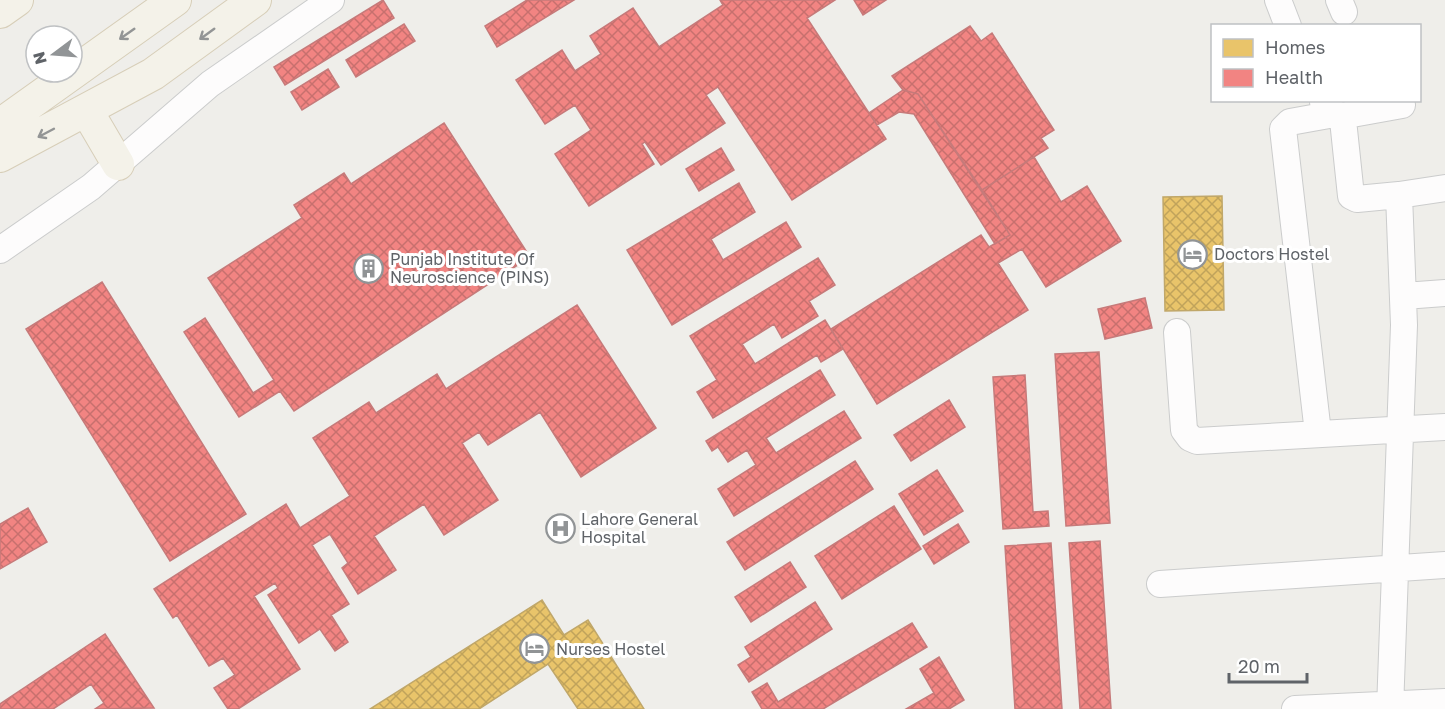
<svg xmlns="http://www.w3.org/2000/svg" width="1445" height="709" viewBox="0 0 1445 709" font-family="'Golos Text',sans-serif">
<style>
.homes{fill:url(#homes-cross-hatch);stroke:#c0a769;stroke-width:1.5}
.health{fill:url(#health-cross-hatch);stroke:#c67a7a;stroke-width:1.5}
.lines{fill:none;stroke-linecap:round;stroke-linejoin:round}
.minor-casing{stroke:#cbcccc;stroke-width:28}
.major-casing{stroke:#d7ceb8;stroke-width:34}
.minor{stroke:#fdfcfc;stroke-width:26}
.major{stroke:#f4f2e9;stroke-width:32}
.oneway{stroke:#939595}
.labels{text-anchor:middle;stroke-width:6;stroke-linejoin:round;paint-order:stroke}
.poi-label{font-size:16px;fill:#5f6368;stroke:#fff;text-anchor:start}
</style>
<defs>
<pattern id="homes-cross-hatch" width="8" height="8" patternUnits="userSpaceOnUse" patternTransform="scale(1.5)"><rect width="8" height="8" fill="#e9c46a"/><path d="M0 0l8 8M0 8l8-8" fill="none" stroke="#c0a35b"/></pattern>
<pattern id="health-cross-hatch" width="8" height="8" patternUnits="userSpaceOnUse" patternTransform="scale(1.5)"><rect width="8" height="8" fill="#f28482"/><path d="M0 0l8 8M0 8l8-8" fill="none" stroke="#c7706e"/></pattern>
</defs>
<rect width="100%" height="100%" fill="#efeeea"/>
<path class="homes" d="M 1222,196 L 1224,310 L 1165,311 L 1163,197 Z
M 542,600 L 564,635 L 588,620 L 644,709 L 578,709 L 548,664 L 479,709 L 370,709 Z"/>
<path class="health" d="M 383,0 L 394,18 L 285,85 L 274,67 Z
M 527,0 L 574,0 L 497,47 L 485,26 Z
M 720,0 L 835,0 L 807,18 L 886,139 L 792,200 L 718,87 L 706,95 L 725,123 L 661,165 L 645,142 L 642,144 L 654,164 L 589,206 L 555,154 L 591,130 L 575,105 L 545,124 L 516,80 L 562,50 L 575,71 L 601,54 L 590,36 L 633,8 L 659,47 L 723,5 Z
M 854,0 L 886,0 L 863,15 Z
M 404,24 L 415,41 L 356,77 L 346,60 Z
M 970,26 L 981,41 L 992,33 L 1054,130 L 1041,138 L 1048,148 L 982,190 L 918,94 L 903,90 L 892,76 Z
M 328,69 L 339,87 L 302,110 L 291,92 Z
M 903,90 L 918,94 L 1010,235 L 995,244 L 914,114 L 899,112 L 877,125 L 869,113 Z
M 444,123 L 530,257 L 294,411 L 280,391 L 239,417 L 184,332 L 205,318 L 253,393 L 274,380 L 208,278 L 302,218 L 294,205 L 344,173 L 351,184 Z
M 721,148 L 734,170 L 699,191 L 686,169 Z
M 1034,157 L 1061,202 L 1087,186 L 1121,241 L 1046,287 L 1022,249 L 998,263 L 1028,310 L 877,404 L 831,329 L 981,235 L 989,247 L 1010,235 L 982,190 Z
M 739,183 L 755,212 L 711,239 L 723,260 L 786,222 L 801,247 L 672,325 L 627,250 Z
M 818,258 L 835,285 L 809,301 L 818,316 L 782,338 L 774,324 L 742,344 L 755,364 L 825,320 L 843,349 L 821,362 L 817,355 L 713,418 L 697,392 L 717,380 L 690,336 Z
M 102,282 L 246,514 L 170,561 L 26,329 Z
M 1145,298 L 1152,328 L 1105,339 L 1098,309 Z
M 577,305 L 656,428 L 581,477 L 540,412 L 488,445 L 479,432 L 462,443 L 498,500 L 444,535 L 424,504 L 374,536 L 396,570 L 358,594 L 342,568 L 348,563 L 330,534 L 312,545 L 349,604 L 331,615 L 348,642 L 335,651 L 320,629 L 299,643 L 268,595 L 278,588 L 275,583 L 254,596 L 300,669 L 238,709 L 228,709 L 214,688 L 235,675 L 223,658 L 209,666 L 177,615 L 173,618 L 154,589 L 286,504 L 300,528 L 350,496 L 313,438 L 369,402 L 376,413 L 437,374 L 446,389 Z
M 1099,352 L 1110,523 L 1066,526 L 1055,354 Z
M 820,370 L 835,395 L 766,438 L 776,453 L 844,411 L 861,438 L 734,516 L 718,489 L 756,465 L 747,450 L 728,462 L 718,447 L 712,451 L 706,441 Z
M 1025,375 L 1033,512 L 1048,511 L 1049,526 L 1003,529 L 993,377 Z
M 949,400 L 965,427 L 911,461 L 894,435 Z
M 855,461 L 873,489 L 745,570 L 727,542 Z
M 937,470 L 963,511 L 924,535 L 899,494 Z
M 894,506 L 921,549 L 842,599 L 815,556 Z
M 28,508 L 47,542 L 0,569 L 0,524 Z
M 958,524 L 969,542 L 934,564 L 923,546 Z
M 1100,541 L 1111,709 L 1080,709 L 1069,543 Z
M 1051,543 L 1062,709 L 1015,709 L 1005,546 Z
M 790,562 L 806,587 L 751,622 L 735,597 Z
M 815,602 L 832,629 L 749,682 L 738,665 L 751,657 L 745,647 Z
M 912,623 L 927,647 L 823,709 L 762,709 L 752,692 L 767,683 L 778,702 Z
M 105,634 L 154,708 L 95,709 L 104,703 L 91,684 L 53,709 L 0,709 L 0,704 Z
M 939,657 L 964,700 L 949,709 L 906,709 L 934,693 L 920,669 Z"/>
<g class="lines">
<defs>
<path id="minor" d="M 1278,0 L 1288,26
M 1339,0 L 1344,12
M 1329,115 L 1337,114 L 1343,120 L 1351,196 L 1357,199 L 1399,195 L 1404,325 L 1390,709
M 1341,116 L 1402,105
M 1399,195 L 1445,188
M 0,250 L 91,187 L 210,84 L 331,0
M 1404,296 L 1445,293
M 1177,332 L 1184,430 L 1190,438 L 1197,441 L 1445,427
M 1318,433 L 1283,129 L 1290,122 L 1329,115 L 1323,102
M 1160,584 L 1445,565
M 1295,709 L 1445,702"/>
<path id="major" d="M 0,12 L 17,0
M 87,111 L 118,164
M 0,125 L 175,0
M 0,156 L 153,74 L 255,0"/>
</defs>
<use href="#minor" class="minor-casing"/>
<use href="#major" class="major-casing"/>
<use href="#minor" class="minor"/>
<use href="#major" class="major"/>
</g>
<defs><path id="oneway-shaft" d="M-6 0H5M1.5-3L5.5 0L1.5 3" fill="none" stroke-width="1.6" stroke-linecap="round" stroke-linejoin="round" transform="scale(1.5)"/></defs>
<g class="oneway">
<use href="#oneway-shaft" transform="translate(127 34) rotate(145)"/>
<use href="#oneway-shaft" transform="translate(207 34) rotate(144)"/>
<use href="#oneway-shaft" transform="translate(46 133) rotate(152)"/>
</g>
<defs>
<symbol id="hotel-ring" viewBox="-11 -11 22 22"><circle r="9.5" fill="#fff" stroke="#919496" stroke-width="1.5"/><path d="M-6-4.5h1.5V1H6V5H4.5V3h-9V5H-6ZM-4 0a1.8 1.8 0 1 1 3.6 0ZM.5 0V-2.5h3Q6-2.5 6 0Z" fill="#919496"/></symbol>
<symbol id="building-ring" viewBox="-11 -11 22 22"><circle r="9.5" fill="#fff" stroke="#919496" stroke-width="1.5"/><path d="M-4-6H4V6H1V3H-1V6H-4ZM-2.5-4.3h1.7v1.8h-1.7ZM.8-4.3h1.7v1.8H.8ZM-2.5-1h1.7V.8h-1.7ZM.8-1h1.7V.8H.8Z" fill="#919496"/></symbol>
<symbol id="hospital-ring" viewBox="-11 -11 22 22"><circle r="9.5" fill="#fff" stroke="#919496" stroke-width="1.5"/><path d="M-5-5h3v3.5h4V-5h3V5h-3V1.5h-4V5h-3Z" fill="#919496"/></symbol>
</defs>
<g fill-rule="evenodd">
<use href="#hotel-ring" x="1176" y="238" width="33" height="33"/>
<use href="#building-ring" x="352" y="252" width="33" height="33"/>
<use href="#hospital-ring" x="544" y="512" width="33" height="33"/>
<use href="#hotel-ring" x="518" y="632" width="33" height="33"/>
</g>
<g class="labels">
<g class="poi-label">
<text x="1214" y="260">Doctors Hostel</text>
<text x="390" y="265">Punjab Institute Of<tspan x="390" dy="18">Neuroscience (PINS)</tspan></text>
<text x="581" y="525">Lahore General<tspan x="581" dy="18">Hospital</tspan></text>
<text x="556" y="655">Nurses Hostel</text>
</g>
</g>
<rect x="1211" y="24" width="210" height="78" fill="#ffffff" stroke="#bfc1c3" stroke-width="1.5"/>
<rect x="1223" y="39" width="30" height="18" fill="#e9c46a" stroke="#bfc1c3" stroke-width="1.5"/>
<text x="1265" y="54" font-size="18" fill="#5f6368">Homes</text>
<rect x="1223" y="69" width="30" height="18" fill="#f28482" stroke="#bfc1c3" stroke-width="1.5"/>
<text x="1265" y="84" font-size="18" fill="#5f6368">Health</text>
<g transform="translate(54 54) rotate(254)"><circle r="28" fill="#ffffff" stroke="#bfc1c3" stroke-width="1.5"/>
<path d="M0-4.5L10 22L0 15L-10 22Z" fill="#919496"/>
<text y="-9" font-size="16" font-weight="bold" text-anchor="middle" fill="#5f6368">N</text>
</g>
<path d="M1229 673v9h78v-9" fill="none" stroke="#5f6368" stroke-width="3"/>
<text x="1238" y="673" font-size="18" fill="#5f6368" stroke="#ffffff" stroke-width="4.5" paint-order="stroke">20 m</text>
</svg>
